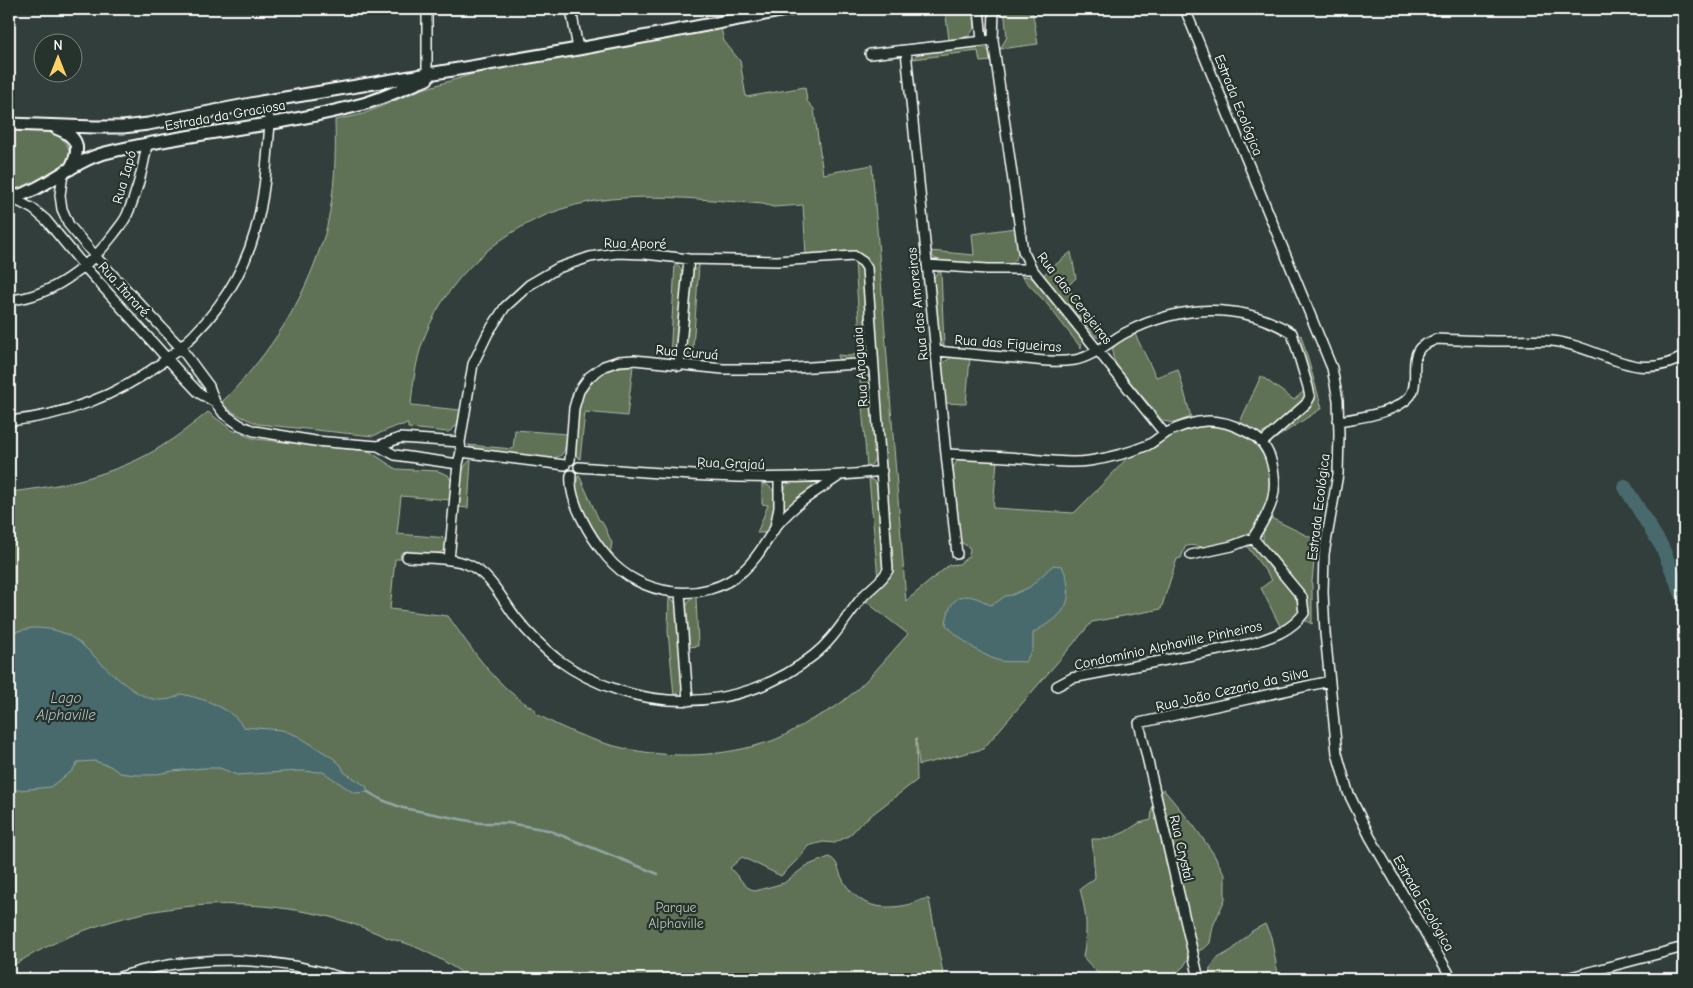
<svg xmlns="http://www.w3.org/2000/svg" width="1693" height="988" viewBox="0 0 1693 988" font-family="'Comic Neue',sans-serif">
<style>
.green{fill:#607254;stroke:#b0b8aa}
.water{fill:#486b6d;stroke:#91a6a7}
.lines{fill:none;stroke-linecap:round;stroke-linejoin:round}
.stream{stroke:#91a6a7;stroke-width:2.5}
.river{stroke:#486b6d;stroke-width:14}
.minor-casing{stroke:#fff;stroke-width:12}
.major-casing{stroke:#fff;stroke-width:15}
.minor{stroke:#26332d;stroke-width:9}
.major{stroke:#26332d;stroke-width:11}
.labels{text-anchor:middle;stroke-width:4.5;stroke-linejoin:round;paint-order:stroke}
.street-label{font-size:14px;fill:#fff;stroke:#26332d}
.park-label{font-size:14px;fill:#b7c0b2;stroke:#26332d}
.water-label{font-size:15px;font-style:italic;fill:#adbcbd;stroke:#26332d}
</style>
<rect width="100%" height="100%" fill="#313e3c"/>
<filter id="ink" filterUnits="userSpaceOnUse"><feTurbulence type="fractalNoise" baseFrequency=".02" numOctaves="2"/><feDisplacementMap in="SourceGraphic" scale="10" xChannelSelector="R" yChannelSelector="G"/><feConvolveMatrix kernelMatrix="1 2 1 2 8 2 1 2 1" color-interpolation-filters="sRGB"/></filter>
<g filter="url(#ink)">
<path class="green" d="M 945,9 L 973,9 L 975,27 L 969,36 L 949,40 Z
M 1004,9 L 1032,9 L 1038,44 L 1000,49 L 1007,37 Z
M 721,28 L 724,41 L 740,61 L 746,97 L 805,87 L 807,101 L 814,109 L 823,174 L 872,165 L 906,601 L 949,565 L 959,564 L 969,556 L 970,548 L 959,541 L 952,469 L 957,461 L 960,459 L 997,461 L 993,508 L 1074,513 C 1087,500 1101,486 1114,472 C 1119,467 1124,460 1130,456 C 1138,451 1149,448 1158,443 C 1166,439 1175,432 1184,429 C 1258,405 1304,491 1243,537 C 1234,543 1218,546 1207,547 C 1199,548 1192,543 1185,547 L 1181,558 L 1177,559 L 1161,609 L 1092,622 L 983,749 L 919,765 L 916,738 L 917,780 L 861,823 L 850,835 L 835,843 L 823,842 L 808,846 L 800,857 L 781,876 L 742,857 L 730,868 L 747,887 L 755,891 L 784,883 L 806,866 L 829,857 C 838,861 838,869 841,876 C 847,890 860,903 876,906 C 887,908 900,907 911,904 C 917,902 923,898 929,899 L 944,979 L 472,979 C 460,972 448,963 436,957 C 423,950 408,943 395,940 C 388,939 380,934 374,932 C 360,926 345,921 330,917 C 218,890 106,907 9,968 L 9,492 C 59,487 119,474 162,446 C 178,436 193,424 208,412 L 232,430 L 255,439 L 369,451 L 396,469 L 438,471 L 448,475 L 452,482 L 451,500 L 401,496 L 397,534 L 448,538 L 445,550 C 435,558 419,554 407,551 L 401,553 L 400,559 L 395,559 L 390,609 L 448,616 C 473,651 498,689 536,710 L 535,713 C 605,754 687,767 765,743 C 781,739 795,729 809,721 C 820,715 832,710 842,702 C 867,683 887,657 908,634 L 865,601 C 874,588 891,583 893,566 L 872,275 C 871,272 870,267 869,264 C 860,244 823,254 806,256 L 803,205 L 773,207 L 763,204 C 706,200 646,192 589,202 C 516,216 451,268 424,338 C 416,360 413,382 411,405 L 460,410 C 459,421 458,427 448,432 L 408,428 L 408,424 L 397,426 L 373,436 L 258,424 C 244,418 232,413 221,403 C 264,360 298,312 318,254 C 321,245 325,235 327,226 C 335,190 336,156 335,120 L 363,114 L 420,90 L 476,73 Z
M 982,45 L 989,51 L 992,61 L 980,62 L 978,51 L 913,59 L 919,52 Z
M 9,129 C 22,130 38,129 51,132 C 59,135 65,140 68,147 C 77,171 24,187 9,192 Z
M 1015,228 C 1017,242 1024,260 1007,266 L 944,262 L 934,258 L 930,251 L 974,255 L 972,234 Z
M 1071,252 L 1076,278 L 1067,287 L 1108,338 L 1096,337 L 1043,275 Z
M 855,261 L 861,267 L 863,274 L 868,348 L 861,358 L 839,362 L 838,355 L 850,356 L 861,353 Z
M 675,262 L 680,267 L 683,276 L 677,347 L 676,353 L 670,359 Z
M 699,265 L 692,361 L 686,354 L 686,347 L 691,274 Z
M 941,271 L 944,346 L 938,339 L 933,279 L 936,274 Z
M 1021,276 L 1030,277 L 1035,280 L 1082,337 L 1081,348 L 1047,304 Z
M 1134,332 L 1156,377 L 1178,369 L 1191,417 L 1174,423 L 1163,421 L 1117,366 C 1113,358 1110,352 1115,343 Z
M 1301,335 L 1322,408 L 1273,440 L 1306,411 L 1312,402 L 1297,337 Z
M 952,357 L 970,358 L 966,404 L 944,403 L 941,367 L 944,362 Z
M 633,366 L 627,416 L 585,412 L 580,459 L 575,454 L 574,448 C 576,433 576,416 579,402 C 585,377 610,366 633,366 Z
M 859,368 L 867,372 L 871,384 L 876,456 L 872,464 L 867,468 Z
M 1261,376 L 1294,400 L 1305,390 L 1305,395 L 1303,401 L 1268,431 L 1260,434 L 1240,422 Z
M 515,430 L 567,434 C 566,441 566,452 560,456 C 550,462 491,453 477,451 L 468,445 L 513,449 Z
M 471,460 L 468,508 L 458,507 C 460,493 457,468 471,460 Z
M 579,475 L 599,520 L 602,521 L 612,543 L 610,554 C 597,538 567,495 579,475 Z
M 869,478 L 875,482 L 878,487 L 885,568 L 878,578 Z
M 820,480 L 822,483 L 780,518 C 790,481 773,482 820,480 Z
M 762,483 C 785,489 774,517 767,533 L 757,533 L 768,505 L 762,504 Z
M 1271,518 L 1316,540 L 1312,582 L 1312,624 L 1304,620 L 1307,609 L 1263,542 L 1263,530 Z
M 1246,545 L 1252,546 L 1257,550 L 1298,601 L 1299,610 L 1296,618 L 1281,628 L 1261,588 L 1272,580 Z
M 669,596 L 674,601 L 677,606 L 683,687 L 680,692 L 674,696 L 668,631 Z
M 696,596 L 698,646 L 689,647 C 687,632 678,603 696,596 Z
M 1163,789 L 1194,826 L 1213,853 L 1225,875 L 1225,899 L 1213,926 L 1210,943 L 1205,948 L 1191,954 L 1184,966 L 1170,979 L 1103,979 L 1083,957 C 1088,928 1087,917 1080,889 L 1095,878 L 1092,839 L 1108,839 L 1125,832 L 1139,823 L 1151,820 L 1152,809 Z
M 1265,924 L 1271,937 L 1279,979 L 1209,979 L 1210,968 L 1218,958 L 1232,950 L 1252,931 Z"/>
<path class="water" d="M 1053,565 L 1062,566 C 1070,584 1073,603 1057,617 C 1051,623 1041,627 1033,633 L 1033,649 L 1025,662 C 1016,661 1005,663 997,660 C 977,653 961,639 946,625 C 949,594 965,589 990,605 L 997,602 L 1005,596 L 1012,595 L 1030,587 Z
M 32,628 C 48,628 62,630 76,640 C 102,659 143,719 181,694 C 202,698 232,708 243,727 L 282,730 L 298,736 L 333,758 L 341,765 L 344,772 L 366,786 L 368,792 L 354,793 L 323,772 L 299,771 L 237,775 L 220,768 L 203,768 L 173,771 L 152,775 L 136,775 L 120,773 L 110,766 L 95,761 L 78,762 L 72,771 L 50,787 L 9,791 L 9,633 Z"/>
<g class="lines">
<path class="stream" d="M 368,792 L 382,800 L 403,808 L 480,823 L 508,823 L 548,830 L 658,874"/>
<path class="river" d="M 1625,487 L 1662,547 L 1684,599"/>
<defs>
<path id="minor" d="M 571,9 L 578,49
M 979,9 L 982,41
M 994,9 L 993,40 L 1023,251 L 1032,269 L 1165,434
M 1185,9 L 1332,368 L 1338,400 L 1339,434 L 1338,474 L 1324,554 L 1323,592 L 1325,633 L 1337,753 L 1348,792 L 1370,837 L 1452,979
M 906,51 L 946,454 L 957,554
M 870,54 L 993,40
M 427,78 L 427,9
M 63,174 L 60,195 L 62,209 L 69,225 L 96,257 L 180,347 L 209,386 L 215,402 L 224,414 L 240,425 L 254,431 L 315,441 L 378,446 L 395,455 L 458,464
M 12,198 L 33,209 L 46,220 L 84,266 L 182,375 L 199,393 L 215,402
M 927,265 L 987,269 L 1032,269
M 9,300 C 51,297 89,267 114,234 C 118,228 124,222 127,215 C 137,193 143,169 147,144
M 935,351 C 962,353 988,356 1015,358 C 1035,360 1055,363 1075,360 C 1093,357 1110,341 1125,333 C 1179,305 1239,301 1292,333 L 1308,387 L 1310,397 L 1306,404 L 1263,442
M 679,366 L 689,259
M 9,421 C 117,411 224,340 255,232 C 265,196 267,160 270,123 L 268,114 L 261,102
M 1338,421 C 1359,418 1396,413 1410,396 C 1420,383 1409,361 1420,348 C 1424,344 1431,342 1436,339 C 1458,340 1480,341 1502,341 C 1518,341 1536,340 1552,341 C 1600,346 1636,385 1684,356
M 378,446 L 400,438 L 460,442
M 461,452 L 565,465
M 946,454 C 971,455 996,456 1021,458 C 1043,460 1067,464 1089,461 C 1109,458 1129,453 1148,445 C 1154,442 1160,436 1166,433 C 1195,419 1217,416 1245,431 C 1258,437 1265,444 1270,457 C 1281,491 1271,510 1253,538 L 1302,597 L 1304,613 C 1290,632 1271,637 1250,644 L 1072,678 L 1057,686
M 570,460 L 574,408 L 579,391 L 589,377 L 604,366 L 619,361 L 634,360 L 723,369 L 780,369 L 873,363
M 579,467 C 680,475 781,484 882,471
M 571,475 C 568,501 591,538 607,557 C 639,596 704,606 743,571 C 757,559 765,543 775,528 C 780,521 788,513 796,506 C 809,495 825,486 839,476
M 775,527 L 779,508 L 779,478
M 1191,555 L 1232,546 L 1253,538
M 407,557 C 426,559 449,557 467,564 C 491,574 502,600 517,619 C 529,634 542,647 557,659 C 634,715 740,715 814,655 C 833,640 845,619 860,600 C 869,588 881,583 888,570 L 867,268 L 863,262 L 854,256 L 777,261 L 689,259 L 645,254 L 617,253 L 590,257 L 558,268 L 529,285 L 505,307 L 488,333 L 473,364 L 460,442 L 461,452 L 458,464 L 449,560
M 680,593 L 688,701
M 114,979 C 188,953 272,955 346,979
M 1199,979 L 1139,723 L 1330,681
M 1563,979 L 1684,947"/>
<path id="major" d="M 9,124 L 94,127 L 123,127 L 148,124 L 261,102 L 578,49 L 792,9
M 56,128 C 78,136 82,148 70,169
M 9,198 C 45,191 70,162 105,153 C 190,132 278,127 363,104 C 384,98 406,87 427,79"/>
</defs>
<use href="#minor" class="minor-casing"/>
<use href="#major" class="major-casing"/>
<use href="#minor" class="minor"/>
<use href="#major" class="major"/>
</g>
</g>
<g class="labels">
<g class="street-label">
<text transform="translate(1239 105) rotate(68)" y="5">Estrada Ecológica</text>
<text transform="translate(225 115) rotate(-10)" y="5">Estrada da Graciosa</text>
<text transform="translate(124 177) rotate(-74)" y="5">Rua Iapó</text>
<text transform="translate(635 243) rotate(1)" y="5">Rua Aporé</text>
<text transform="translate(124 289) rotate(48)" y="5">Rua Itararé</text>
<text transform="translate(1075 298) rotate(52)" y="5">Rua das Cerejeiras</text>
<text transform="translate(917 304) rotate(-96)" y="5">Rua das Amoreiras</text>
<text transform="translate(1008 343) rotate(4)" y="5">Rua das Figueiras</text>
<text transform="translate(687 352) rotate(5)" y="5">Rua Curuá</text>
<text transform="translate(860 367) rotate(-94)" y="5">Rua Araguaia</text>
<text transform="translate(731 463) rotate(2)" y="5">Rua Grajaú</text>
<text transform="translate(1318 507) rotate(-83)" y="5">Estrada Ecológica</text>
<text transform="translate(1168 645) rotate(-12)" y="5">Condomínio Alphaville Pinheiros</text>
<text transform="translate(1232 689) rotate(-13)" y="5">Rua João Cezario da Silva</text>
<text transform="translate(1182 848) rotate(77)" y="5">Rua Crystal</text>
<text transform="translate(1424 903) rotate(60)" y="5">Estrada Ecológica</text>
</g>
<g class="park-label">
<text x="676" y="912">Parque<tspan x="676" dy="16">Alphaville</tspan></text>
</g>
<g class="water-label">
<text x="66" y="703">Lago<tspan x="66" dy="17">Alphaville</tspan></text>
</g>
</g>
<rect width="1693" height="988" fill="none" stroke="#26332d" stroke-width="30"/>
<rect x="15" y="15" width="1663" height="958" fill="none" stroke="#fff" stroke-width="2" filter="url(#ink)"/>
<g transform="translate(58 58)"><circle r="24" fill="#26332d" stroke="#7d8581"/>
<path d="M0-4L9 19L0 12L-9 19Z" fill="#ffd166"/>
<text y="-8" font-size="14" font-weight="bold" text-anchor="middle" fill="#ffffff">N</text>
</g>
</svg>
